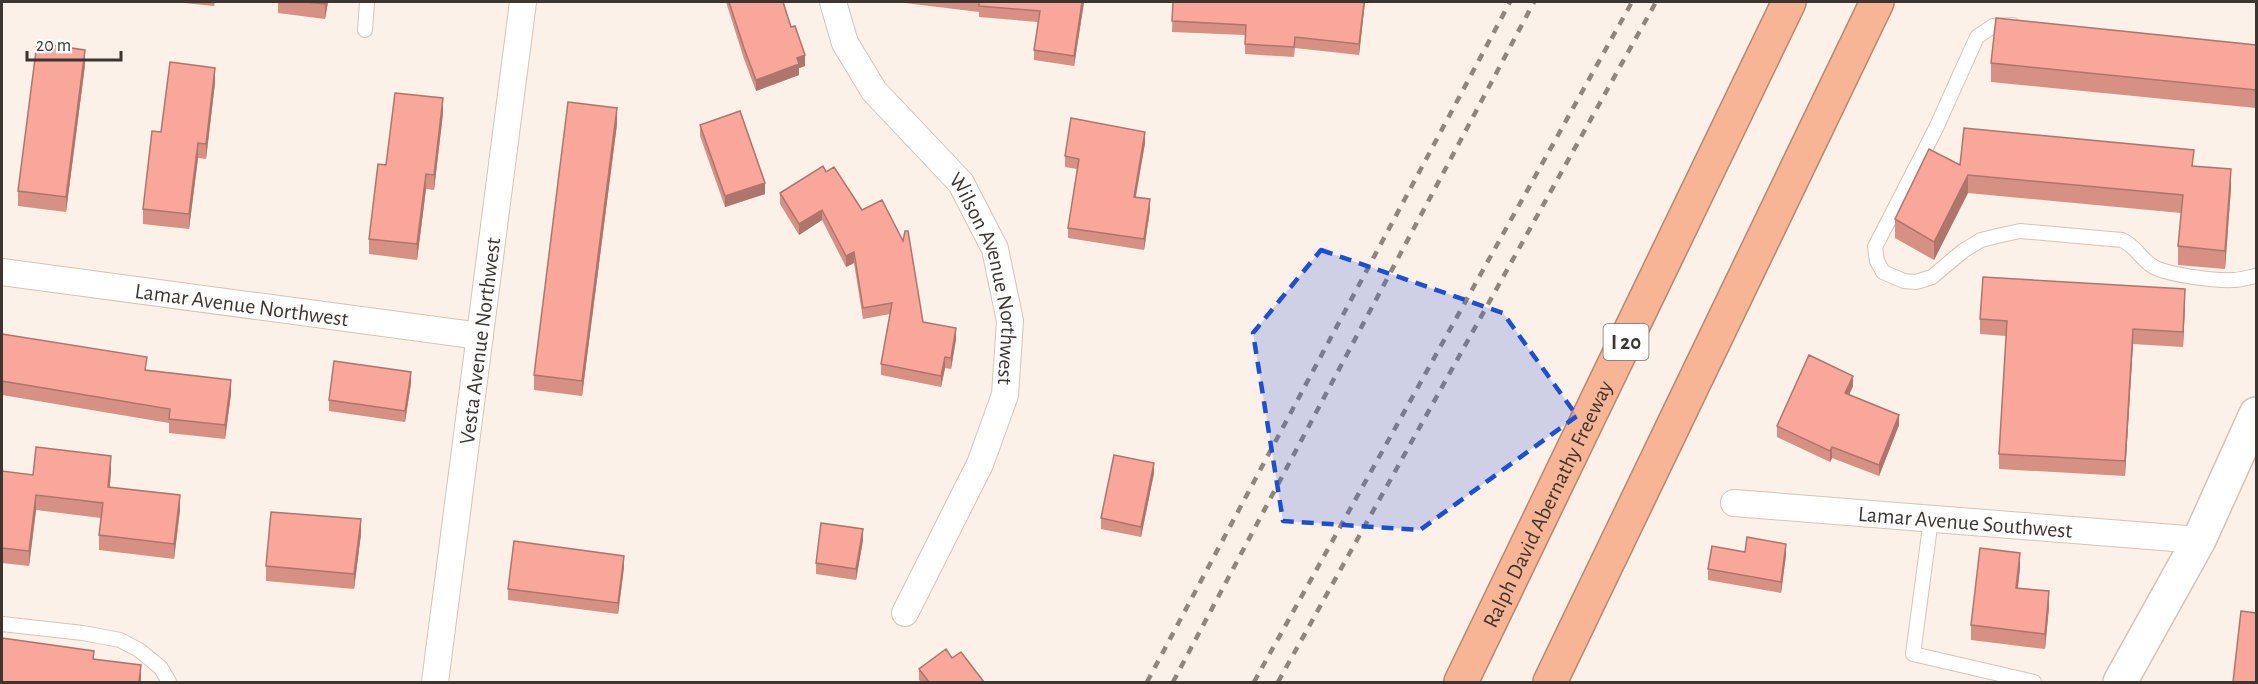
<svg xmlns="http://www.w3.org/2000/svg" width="2258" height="684" viewBox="0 0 2258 684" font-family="'Alegreya Sans',sans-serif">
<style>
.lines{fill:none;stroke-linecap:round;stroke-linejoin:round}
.lane-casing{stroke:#d5c3b6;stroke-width:16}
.street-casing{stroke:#d5c3b6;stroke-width:28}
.secondary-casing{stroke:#d5c3b6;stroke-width:36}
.highway-casing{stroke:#b68872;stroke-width:36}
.lane{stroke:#fff;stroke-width:14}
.street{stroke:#fff;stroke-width:26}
.secondary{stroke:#fff;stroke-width:33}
.highway{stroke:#f7b595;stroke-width:33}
.rail{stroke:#908680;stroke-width:4.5;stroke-dasharray:8 8;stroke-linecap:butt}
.wall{fill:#d69084}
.shaded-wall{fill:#ae756c}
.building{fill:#f9a79a;stroke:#ae756c;stroke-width:1.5}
.marked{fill:#1d4ed8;fill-opacity:0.2;stroke:#1d4ed8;stroke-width:4.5;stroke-dasharray:12 8;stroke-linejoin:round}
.labels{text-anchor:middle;stroke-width:4.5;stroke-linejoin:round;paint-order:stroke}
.shield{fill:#fff;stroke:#77726e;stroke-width:1.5}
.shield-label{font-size:21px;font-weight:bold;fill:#3d3530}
.street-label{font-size:22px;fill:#3d3530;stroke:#fff}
</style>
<rect width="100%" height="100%" fill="#fcf1e9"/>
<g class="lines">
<defs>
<path id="lane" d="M 2013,25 L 1993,26 L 1977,37 L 1936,128 L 1875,247 L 1877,261 L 1883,272 L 1904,281 L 1916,282 L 1932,277 L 1963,251 L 1981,240 L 1997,236 L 2020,231 L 2122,240 C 2136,246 2141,260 2154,267 C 2168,275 2217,281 2233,280 C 2241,280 2249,277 2256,276
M 365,30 L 367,2
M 1931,519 L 1913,654 L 2034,682
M 2,624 L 83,633 L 120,640 L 139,650 L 161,668 L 169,682"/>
<g id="street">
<path id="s1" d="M 833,2 L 845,43 L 874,91 L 961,183 L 995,249 L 1010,321 L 1005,395 L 980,464 L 905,613"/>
<path id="s2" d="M 2,272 L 480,336"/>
<path id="s3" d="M 1734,503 L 2199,540"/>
<path id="s4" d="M 435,682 L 523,2"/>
</g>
<path id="secondary" d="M 2120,682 L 2199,540 L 2256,414"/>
<g id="highway">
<path id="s5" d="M 1461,682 L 1789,2"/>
<path d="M 1550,682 L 1877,2"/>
</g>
</defs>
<use href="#lane" class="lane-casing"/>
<use href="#street" class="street-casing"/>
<use href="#secondary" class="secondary-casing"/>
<use href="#highway" class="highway-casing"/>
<use href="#lane" class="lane"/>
<use href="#street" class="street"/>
<use href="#secondary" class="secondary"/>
<use href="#highway" class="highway"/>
<path class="rail" d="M 1147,682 L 1510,2
M 1173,682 L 1534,2
M 1254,682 L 1632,2
M 1278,682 L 1656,2"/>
</g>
<path class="wall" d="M 174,2 L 215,2 L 214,6 Z
M 278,2 L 328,2 L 325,19 L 278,13 Z
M 726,2 L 783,2 L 791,27 L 805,66 L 799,68 L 799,75 L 756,91 L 744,59 Z
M 905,2 L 1084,2 L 1074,66 L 1034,60 L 1034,50 L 1038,22 L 979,17 L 979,12 L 905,3 Z
M 1173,2 L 1365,2 L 1359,55 L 1295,48 L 1294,57 L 1245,54 L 1245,35 L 1172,32 Z
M 2256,45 L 2256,108 L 1991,82 L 1991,63 Z
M 85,65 L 66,212 L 18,206 L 18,191 Z
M 215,83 L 206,159 L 198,158 L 189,229 L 143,224 L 143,209 L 161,132 Z
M 443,113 L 434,190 L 426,189 L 417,260 L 369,254 L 369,239 L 386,165 Z
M 617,124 L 582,396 L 534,390 L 534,375 Z
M 700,125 L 765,194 L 725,207 L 700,136 Z
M 1145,143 L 1135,197 L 1150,210 L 1144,250 L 1068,238 L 1068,228 L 1077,169 L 1065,167 L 1065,156 Z
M 1960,165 L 2194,166 L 2231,188 L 2225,269 L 2178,265 L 2178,246 L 2181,213 L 1968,193 L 1934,260 L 1895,238 L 1895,219 Z
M 823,166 L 923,322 L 956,339 L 951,369 L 945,368 L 941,387 L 881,375 L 881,364 L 890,314 L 863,319 L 854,263 L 846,267 L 822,220 L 799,235 L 780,204 L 780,193 Z
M 2185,305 L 2183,347 L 2133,344 L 2125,476 L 1999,469 L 1999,454 L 2006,336 L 1980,334 L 1980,319 Z
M 2,334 L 147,370 L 231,394 L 225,439 L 169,433 L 169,423 L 2,395 Z
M 411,383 L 405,422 L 329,411 L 329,400 Z
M 1853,386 L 1849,395 L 1899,425 L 1879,476 L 1832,458 L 1830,462 L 1777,437 L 1777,426 Z
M 2,471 L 33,475 L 111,471 L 110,487 L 180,510 L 174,559 L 99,550 L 99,535 L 101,518 L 36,510 L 29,566 L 2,563 Z
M 1154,473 L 1141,537 L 1101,529 L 1101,518 Z
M 361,534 L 354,589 L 266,581 L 266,566 Z
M 863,540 L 856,580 L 816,574 L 816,563 Z
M 1745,552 L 1786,555 L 1781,593 L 1708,580 L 1708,569 Z
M 624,567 L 618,614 L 508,600 L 508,589 Z
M 2020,568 L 2018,588 L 2049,607 L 2045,649 L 1971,640 L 1971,625 Z
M 952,658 L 984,682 L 921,682 L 919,680 L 919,669 Z"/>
<path class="shaded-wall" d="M 325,2 L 328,2 L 325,19 Z
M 1082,2 L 1084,2 L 1074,66 L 1074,56 Z
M 1364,2 L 1365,2 L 1359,55 L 1359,44 Z
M 85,50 L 85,65 L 66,212 L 66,197 Z
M 805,55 L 805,66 L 799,68 L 799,75 L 756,91 L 756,80 L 797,58 Z
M 215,68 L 215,83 L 206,159 L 206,144 Z
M 443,98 L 443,113 L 434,190 L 434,175 Z
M 617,108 L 617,124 L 582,396 L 582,381 Z
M 1145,132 L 1145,143 L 1134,208 L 1134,197 Z
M 198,143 L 198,158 L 189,229 L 189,214 Z
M 2231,169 L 2231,188 L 2225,269 L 2225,251 Z
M 426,174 L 426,189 L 417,260 L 417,244 Z
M 1968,175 L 1968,193 L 1934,260 L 1934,242 Z
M 765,183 L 765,194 L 725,207 L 725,196 Z
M 1150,199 L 1150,210 L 1144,250 L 1144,239 Z
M 822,210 L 822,220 L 799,235 L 799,224 Z
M 854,252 L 854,263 L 846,267 L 846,256 Z
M 2185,289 L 2185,305 L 2183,347 L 2183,332 Z
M 956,328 L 956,339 L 951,369 L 951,358 Z
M 2133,329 L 2133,344 L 2125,476 L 2125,461 Z
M 945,357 L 945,368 L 941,387 L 941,376 Z
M 411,372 L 411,383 L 405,422 L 405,411 Z
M 1853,376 L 1853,386 L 1845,404 L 1845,393 Z
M 231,380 L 231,394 L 225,439 L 225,425 Z
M 1899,415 L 1899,425 L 1879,476 L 1879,465 Z
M 1832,447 L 1832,458 L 1830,462 L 1830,451 Z
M 111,456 L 111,471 L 108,502 L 108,487 Z
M 1154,463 L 1154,473 L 1141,537 L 1141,527 Z
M 36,495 L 36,510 L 29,566 L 29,551 Z
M 180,495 L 180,510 L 174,559 L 174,544 Z
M 361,519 L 361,534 L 354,589 L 354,574 Z
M 863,529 L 863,540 L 856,580 L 856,569 Z
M 1786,544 L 1786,555 L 1781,593 L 1781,582 Z
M 2020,553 L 2020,568 L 2016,603 L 2016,588 Z
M 624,556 L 624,567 L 618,614 L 618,603 Z
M 2049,591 L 2049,607 L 2045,649 L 2045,634 Z
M 141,665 L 141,682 L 139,682 Z"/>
<path class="building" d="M 306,2 L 325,2 L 325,4 Z
M 729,2 L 783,2 L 791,27 L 795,26 L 805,55 L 797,58 L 799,64 L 756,80 L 744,48 Z
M 979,2 L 1082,2 L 1074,56 L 1034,50 L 1040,11 L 979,6 Z
M 1173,2 L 1364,2 L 1359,44 L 1295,37 L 1294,47 L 1245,44 L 1246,25 L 1172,21 Z
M 1996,18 L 2256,45 L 2256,90 L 1991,63 Z
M 37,43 L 85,50 L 66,197 L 18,191 Z
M 170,62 L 215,68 L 206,144 L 198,143 L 189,214 L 143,209 L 152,131 L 161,132 Z
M 395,93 L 443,98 L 434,175 L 426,174 L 417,244 L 369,239 L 378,164 L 386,165 Z
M 568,102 L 617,108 L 582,381 L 534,375 Z
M 740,111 L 765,183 L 725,196 L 700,125 Z
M 1071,118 L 1145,132 L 1134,197 L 1150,199 L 1144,239 L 1068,228 L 1079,159 L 1065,156 Z
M 1964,128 L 2194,150 L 2192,166 L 2231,169 L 2225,251 L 2178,246 L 2183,195 L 1968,175 L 1934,242 L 1895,219 L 1929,149 L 1960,165 Z
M 823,166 L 826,172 L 834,167 L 862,210 L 882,200 L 903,241 L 905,231 L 908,231 L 923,322 L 956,328 L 951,358 L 945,357 L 941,376 L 881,364 L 892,303 L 863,308 L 854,252 L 846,256 L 822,210 L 799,224 L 780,193 Z
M 1983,277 L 2185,289 L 2183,332 L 2133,329 L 2125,461 L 1999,454 L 2007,321 L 1980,319 Z
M 2,334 L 147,357 L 145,370 L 231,380 L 225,425 L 169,419 L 170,409 L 2,381 Z
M 1809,355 L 1853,376 L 1845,393 L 1899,415 L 1879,465 L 1832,447 L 1830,451 L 1777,426 Z
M 334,361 L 411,372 L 405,411 L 329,400 Z
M 36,447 L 111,456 L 108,487 L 180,495 L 174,544 L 99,535 L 103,503 L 36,495 L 29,551 L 2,548 L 2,471 L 33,475 Z
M 1114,455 L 1154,463 L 1141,527 L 1101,518 Z
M 271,512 L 361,519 L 354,574 L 266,566 Z
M 821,523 L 863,529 L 856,569 L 816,563 Z
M 1747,537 L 1786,544 L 1781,582 L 1708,569 L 1712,546 L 1745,552 Z
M 514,541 L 624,556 L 618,603 L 508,589 Z
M 1980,548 L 2020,553 L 2016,588 L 2049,591 L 2045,634 L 1971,625 Z
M 2241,611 L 2256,613 L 2256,682 L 2233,682 Z
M 2,638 L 94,651 L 93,659 L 141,665 L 139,682 L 2,682 Z
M 946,649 L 952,658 L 961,652 L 984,682 L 929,682 L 919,669 Z"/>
<path class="marked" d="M 1321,250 L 1503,313 L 1577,416 L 1420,530 L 1283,521 L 1253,333 Z"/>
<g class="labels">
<rect class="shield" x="1603.5" y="324" width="45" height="36" rx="4.5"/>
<g class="shield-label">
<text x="1626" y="349">I 20</text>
</g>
<g class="street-label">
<text dy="8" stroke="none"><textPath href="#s1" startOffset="326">Wilson Avenue Northwest</textPath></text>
<text dy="8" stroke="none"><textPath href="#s2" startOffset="242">Lamar Avenue Northwest</textPath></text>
<text dy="8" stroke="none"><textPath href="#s4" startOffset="344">Vesta Avenue Northwest</textPath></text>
<text dy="8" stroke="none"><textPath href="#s5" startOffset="198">Ralph David Abernathy Freeway</textPath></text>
<text dy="8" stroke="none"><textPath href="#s3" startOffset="232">Lamar Avenue Southwest</textPath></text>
</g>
</g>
<rect width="2258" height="684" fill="none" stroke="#3d3530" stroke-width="6"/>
<path d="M27 51v9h94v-9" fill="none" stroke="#3d3530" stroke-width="3"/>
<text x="36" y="51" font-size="18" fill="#3d3530" stroke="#ffffff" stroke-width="4.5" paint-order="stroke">20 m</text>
</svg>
